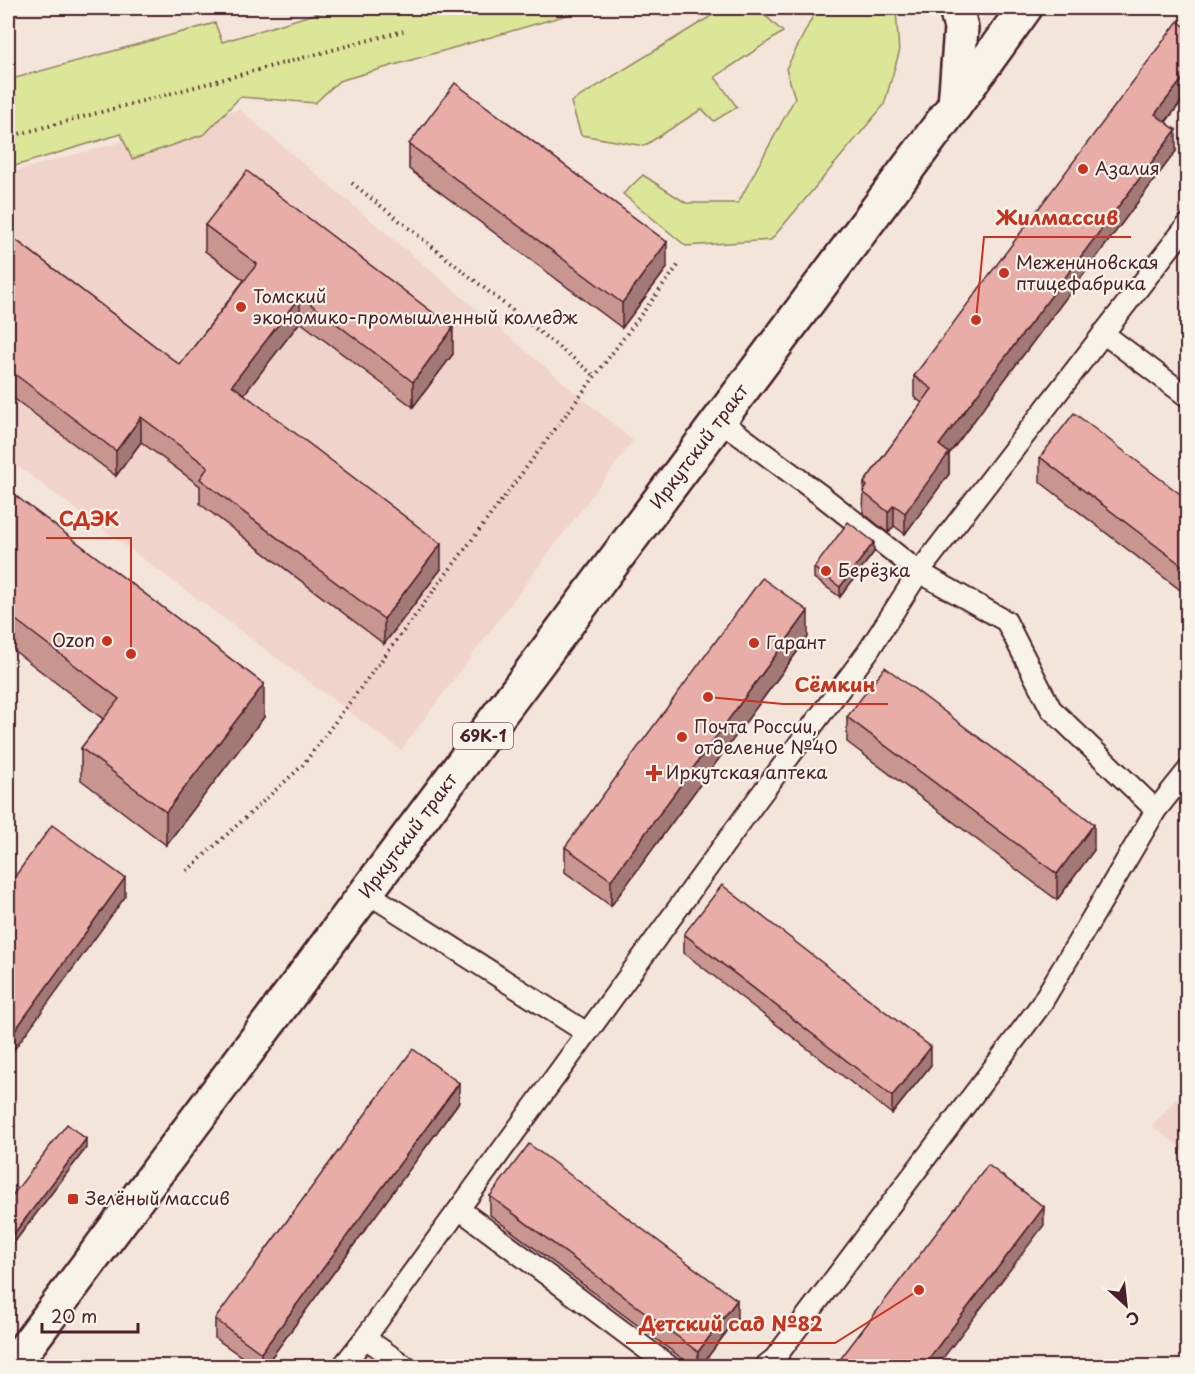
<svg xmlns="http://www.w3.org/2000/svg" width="1195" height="1374" viewBox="0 0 1195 1374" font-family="'Playpen Sans',sans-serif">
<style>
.built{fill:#f0d4cb}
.green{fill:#dbe698;stroke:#928262;stroke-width:1.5}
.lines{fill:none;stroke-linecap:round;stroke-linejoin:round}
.lane-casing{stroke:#4a1f2b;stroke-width:24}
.primary-casing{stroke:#4a1f2b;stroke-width:38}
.path{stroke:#4a1f2b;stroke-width:4;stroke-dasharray:1.5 4.5;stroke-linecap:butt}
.lane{stroke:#f7f3e8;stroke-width:20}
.primary{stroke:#f7f3e8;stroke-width:33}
.wall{fill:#c8958f;stroke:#4a1f2b;stroke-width:1.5}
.shaded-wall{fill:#a27974;stroke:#4a1f2b;stroke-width:1.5}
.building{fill:#e8ada6;stroke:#4a1f2b;stroke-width:1.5}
.poi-dot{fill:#c8321e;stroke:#f7f3e8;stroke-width:2}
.labels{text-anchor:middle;stroke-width:4.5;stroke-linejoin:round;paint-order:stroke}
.shield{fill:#f7f3e8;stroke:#7e5f64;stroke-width:1.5}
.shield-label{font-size:16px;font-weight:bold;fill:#4a1f2b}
.poi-label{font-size:18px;fill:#4a1f2b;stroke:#f7f3e8;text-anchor:start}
.street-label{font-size:18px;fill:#4a1f2b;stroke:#f7f3e8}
.leader{fill:none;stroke:#c8321e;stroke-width:2}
.callout-dot{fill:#c8321e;stroke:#f7f3e8;stroke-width:2}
.callout-label{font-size:20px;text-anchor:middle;font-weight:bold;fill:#c8321e;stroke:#f7f3e8;stroke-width:4.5;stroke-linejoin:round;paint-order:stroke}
</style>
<rect width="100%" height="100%" fill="#f4e5db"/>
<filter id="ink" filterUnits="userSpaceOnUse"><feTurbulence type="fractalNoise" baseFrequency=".0167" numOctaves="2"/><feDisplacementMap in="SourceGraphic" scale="12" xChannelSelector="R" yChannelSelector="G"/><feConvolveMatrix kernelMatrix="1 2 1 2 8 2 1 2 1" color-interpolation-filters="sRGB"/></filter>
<g filter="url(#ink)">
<path class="built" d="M 239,109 L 633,441 L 401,750 L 8,459 L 8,173 Z
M 1187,1087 L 1187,1153 L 1152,1126 Z"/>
<path class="green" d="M 334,8 L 591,8 L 339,81 L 315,103 L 240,97 L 205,134 L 132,159 L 121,134 L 8,168 L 8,80 L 215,23 L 222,42 Z
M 724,8 L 757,8 L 783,32 L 715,77 L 737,107 L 714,121 L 702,109 L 644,146 L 581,135 L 571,102 Z
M 817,8 L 896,8 L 899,53 L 884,105 L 771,240 L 686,246 L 623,194 L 643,175 L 686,203 L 738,203 L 795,98 L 786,69 Z"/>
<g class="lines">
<defs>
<path id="lane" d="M 1103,333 L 1188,397
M 719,420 L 822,496 L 919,572 L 1006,621 L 1051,709 L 1156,810
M 366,892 L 587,1033
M 459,1209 L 669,1366
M 365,1338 L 405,1366
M 343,1366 L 365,1338 L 759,797 L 867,653 L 919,572 L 1188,224
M 765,1366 L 775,1358 L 1040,1006 L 1156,810 L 1188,770"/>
<g id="primary">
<path d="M 955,105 L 961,28 L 956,8"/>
<path id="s1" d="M 12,1366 L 955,105 L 1025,8"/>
</g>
</defs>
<use href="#lane" class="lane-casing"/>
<use href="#primary" class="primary-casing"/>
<path class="path" d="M 8,137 L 403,31
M 352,183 L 595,376
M 187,871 L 302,766 L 680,263"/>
<use href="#lane" class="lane"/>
<use href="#primary" class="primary"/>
</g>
<path class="wall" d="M 1188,29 L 1188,93 L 1166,122 L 1176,151 L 949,454 L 949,474 L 905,534 L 894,526 L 888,533 L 863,513 L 864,483 L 922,403 L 914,397 L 914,376 Z
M 409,144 L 667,268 L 622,328 L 409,169 Z
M 205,225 L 453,354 L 413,407 L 300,322 L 244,394 L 441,569 L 384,644 L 200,504 L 200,486 L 141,442 L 116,476 L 8,394 L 8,234 L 180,365 L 244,280 L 205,251 Z
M 1040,457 L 1188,500 L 1188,596 L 1040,482 Z
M 8,490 L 264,717 L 166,845 L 81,780 L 81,748 L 103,719 L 8,646 Z
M 874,552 L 840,597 L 814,578 L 814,568 Z
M 808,637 L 611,906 L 565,872 L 565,847 Z
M 847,717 L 1094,850 L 1057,900 L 847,742 Z
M 684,934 L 931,1065 L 892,1114 L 684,953 Z
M 459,1102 L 265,1366 L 255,1366 L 215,1338 L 215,1319 Z
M 86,1148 L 13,1244 L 8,1240 L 8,1201 Z
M 490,1196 L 737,1318 L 701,1366 L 692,1366 L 490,1215 Z"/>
<path class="shaded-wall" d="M 1188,72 L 1188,93 L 1155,135 L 1155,114 Z
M 1176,130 L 1176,151 L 949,454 L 949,474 L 905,534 L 905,513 L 939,445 Z
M 667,242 L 667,268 L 622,328 L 622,303 Z
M 300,296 L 300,322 L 232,410 L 232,385 Z
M 453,328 L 453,354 L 413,407 L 413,382 Z
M 141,417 L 141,442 L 116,476 L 116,451 Z
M 894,505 L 894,526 L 888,533 L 888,512 Z
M 874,542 L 874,552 L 840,597 L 840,587 Z
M 441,544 L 441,569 L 384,644 L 384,619 Z
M 808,611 L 808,637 L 611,906 L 611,880 Z
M 264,684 L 264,717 L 166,845 L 166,812 Z
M 1094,824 L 1094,850 L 1057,900 L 1057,874 Z
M 125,878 L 125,897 L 8,1058 L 8,1040 Z
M 931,1047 L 931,1065 L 892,1114 L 892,1096 Z
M 459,1083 L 459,1102 L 265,1366 L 261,1366 L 261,1353 Z
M 86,1139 L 86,1148 L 13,1244 L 13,1235 Z
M 1044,1207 L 1044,1225 L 937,1366 L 923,1366 Z
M 737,1300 L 737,1318 L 701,1366 L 698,1366 L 698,1352 Z"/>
<path class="building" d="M 1178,21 L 1188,29 L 1188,72 L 1155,114 L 1176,130 L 939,445 L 949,453 L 905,513 L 894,505 L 888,512 L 863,492 L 867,486 L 864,483 L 932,389 L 914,376 Z
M 455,83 L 667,242 L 622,303 L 409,144 Z
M 247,171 L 453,328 L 413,382 L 300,296 L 232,385 L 441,544 L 384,619 L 200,479 L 208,467 L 141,417 L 116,451 L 8,369 L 8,234 L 180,365 L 257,264 L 205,225 Z
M 1074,413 L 1188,500 L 1188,570 L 1040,457 Z
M 8,490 L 264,684 L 166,812 L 81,748 L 119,699 L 8,614 Z
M 848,522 L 874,542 L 840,587 L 814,568 Z
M 762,578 L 808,611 L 611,880 L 565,847 Z
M 885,667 L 1094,824 L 1057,874 L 847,717 Z
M 52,825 L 125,878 L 8,1040 L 8,886 Z
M 722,885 L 931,1047 L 892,1096 L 684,934 Z
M 413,1049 L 459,1083 L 261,1353 L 215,1319 Z
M 67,1124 L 86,1139 L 13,1235 L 8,1231 L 8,1201 Z
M 529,1144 L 737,1300 L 698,1352 L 490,1196 Z
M 988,1165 L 1044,1207 L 923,1366 L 835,1366 Z
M 369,1358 L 380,1366 L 363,1366 Z"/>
</g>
<g class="poi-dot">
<circle cx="1083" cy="169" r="6"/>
<circle cx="1004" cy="273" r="6"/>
<circle cx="241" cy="307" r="6"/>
<circle cx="826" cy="571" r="6"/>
<circle cx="107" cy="641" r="6"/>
<circle cx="754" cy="643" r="6"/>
<circle cx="682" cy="737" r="6"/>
<path d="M651 764h6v6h6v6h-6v6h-6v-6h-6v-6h6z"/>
<rect x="67" y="1193" width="12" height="12" rx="3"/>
</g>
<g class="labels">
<rect class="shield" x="453" y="723" width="60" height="26" rx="4.5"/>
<g class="shield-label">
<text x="483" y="742">69К-1</text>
</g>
<g class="poi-label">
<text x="1095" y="175">Азалия</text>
<text x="1016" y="269">Межениновская<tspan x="1016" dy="21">птицефабрика</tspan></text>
<text x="253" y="303">Томский<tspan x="253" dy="21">экономико-промышленный колледж</tspan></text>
<text x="838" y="577">Берёзка</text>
<text x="95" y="647" text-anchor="end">Ozon</text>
<text x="766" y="649">Гарант</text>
<text x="694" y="733">Почта России,<tspan x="694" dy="21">отделение №40</tspan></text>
<text x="666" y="779">Иркутская аптека</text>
<text x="85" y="1205">Зелёный массив</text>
</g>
<g class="street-label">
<text dy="6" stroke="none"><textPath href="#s1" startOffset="1148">Иркутский тракт</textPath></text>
<text dy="6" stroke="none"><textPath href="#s1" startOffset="662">Иркутский тракт</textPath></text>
</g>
</g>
<path class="leader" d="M976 320L984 237H1131M131 654L131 538H46M708 697L783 704H888M919 1290L835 1343H626"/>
<g class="callout-dot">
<circle cx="976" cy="320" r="6"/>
<circle cx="131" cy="654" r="6"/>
<circle cx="708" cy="697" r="6"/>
<circle cx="919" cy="1290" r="6"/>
</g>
<g class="callout-label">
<text x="1057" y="225">Жилмассив</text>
<text x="89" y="526">СДЭК</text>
<text x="835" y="692">Сёмкин</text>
<text x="731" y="1331">Детский сад №82</text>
</g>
<rect width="1195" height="1374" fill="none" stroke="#f7f3e8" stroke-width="30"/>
<rect x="15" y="15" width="1165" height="1344" fill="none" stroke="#4a1f2b" stroke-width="2" filter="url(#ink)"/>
<g transform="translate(1126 1305) rotate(153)" stroke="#f7f3e8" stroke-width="4.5" paint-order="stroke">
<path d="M0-4.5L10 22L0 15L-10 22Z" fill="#4a1f2b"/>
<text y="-9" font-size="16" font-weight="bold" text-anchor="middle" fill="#4a1f2b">С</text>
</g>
<path d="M42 1323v9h96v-9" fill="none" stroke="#4a1f2b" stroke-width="3"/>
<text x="51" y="1323" font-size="18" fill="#4a1f2b" stroke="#f7f3e8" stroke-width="4.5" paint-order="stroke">20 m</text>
</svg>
